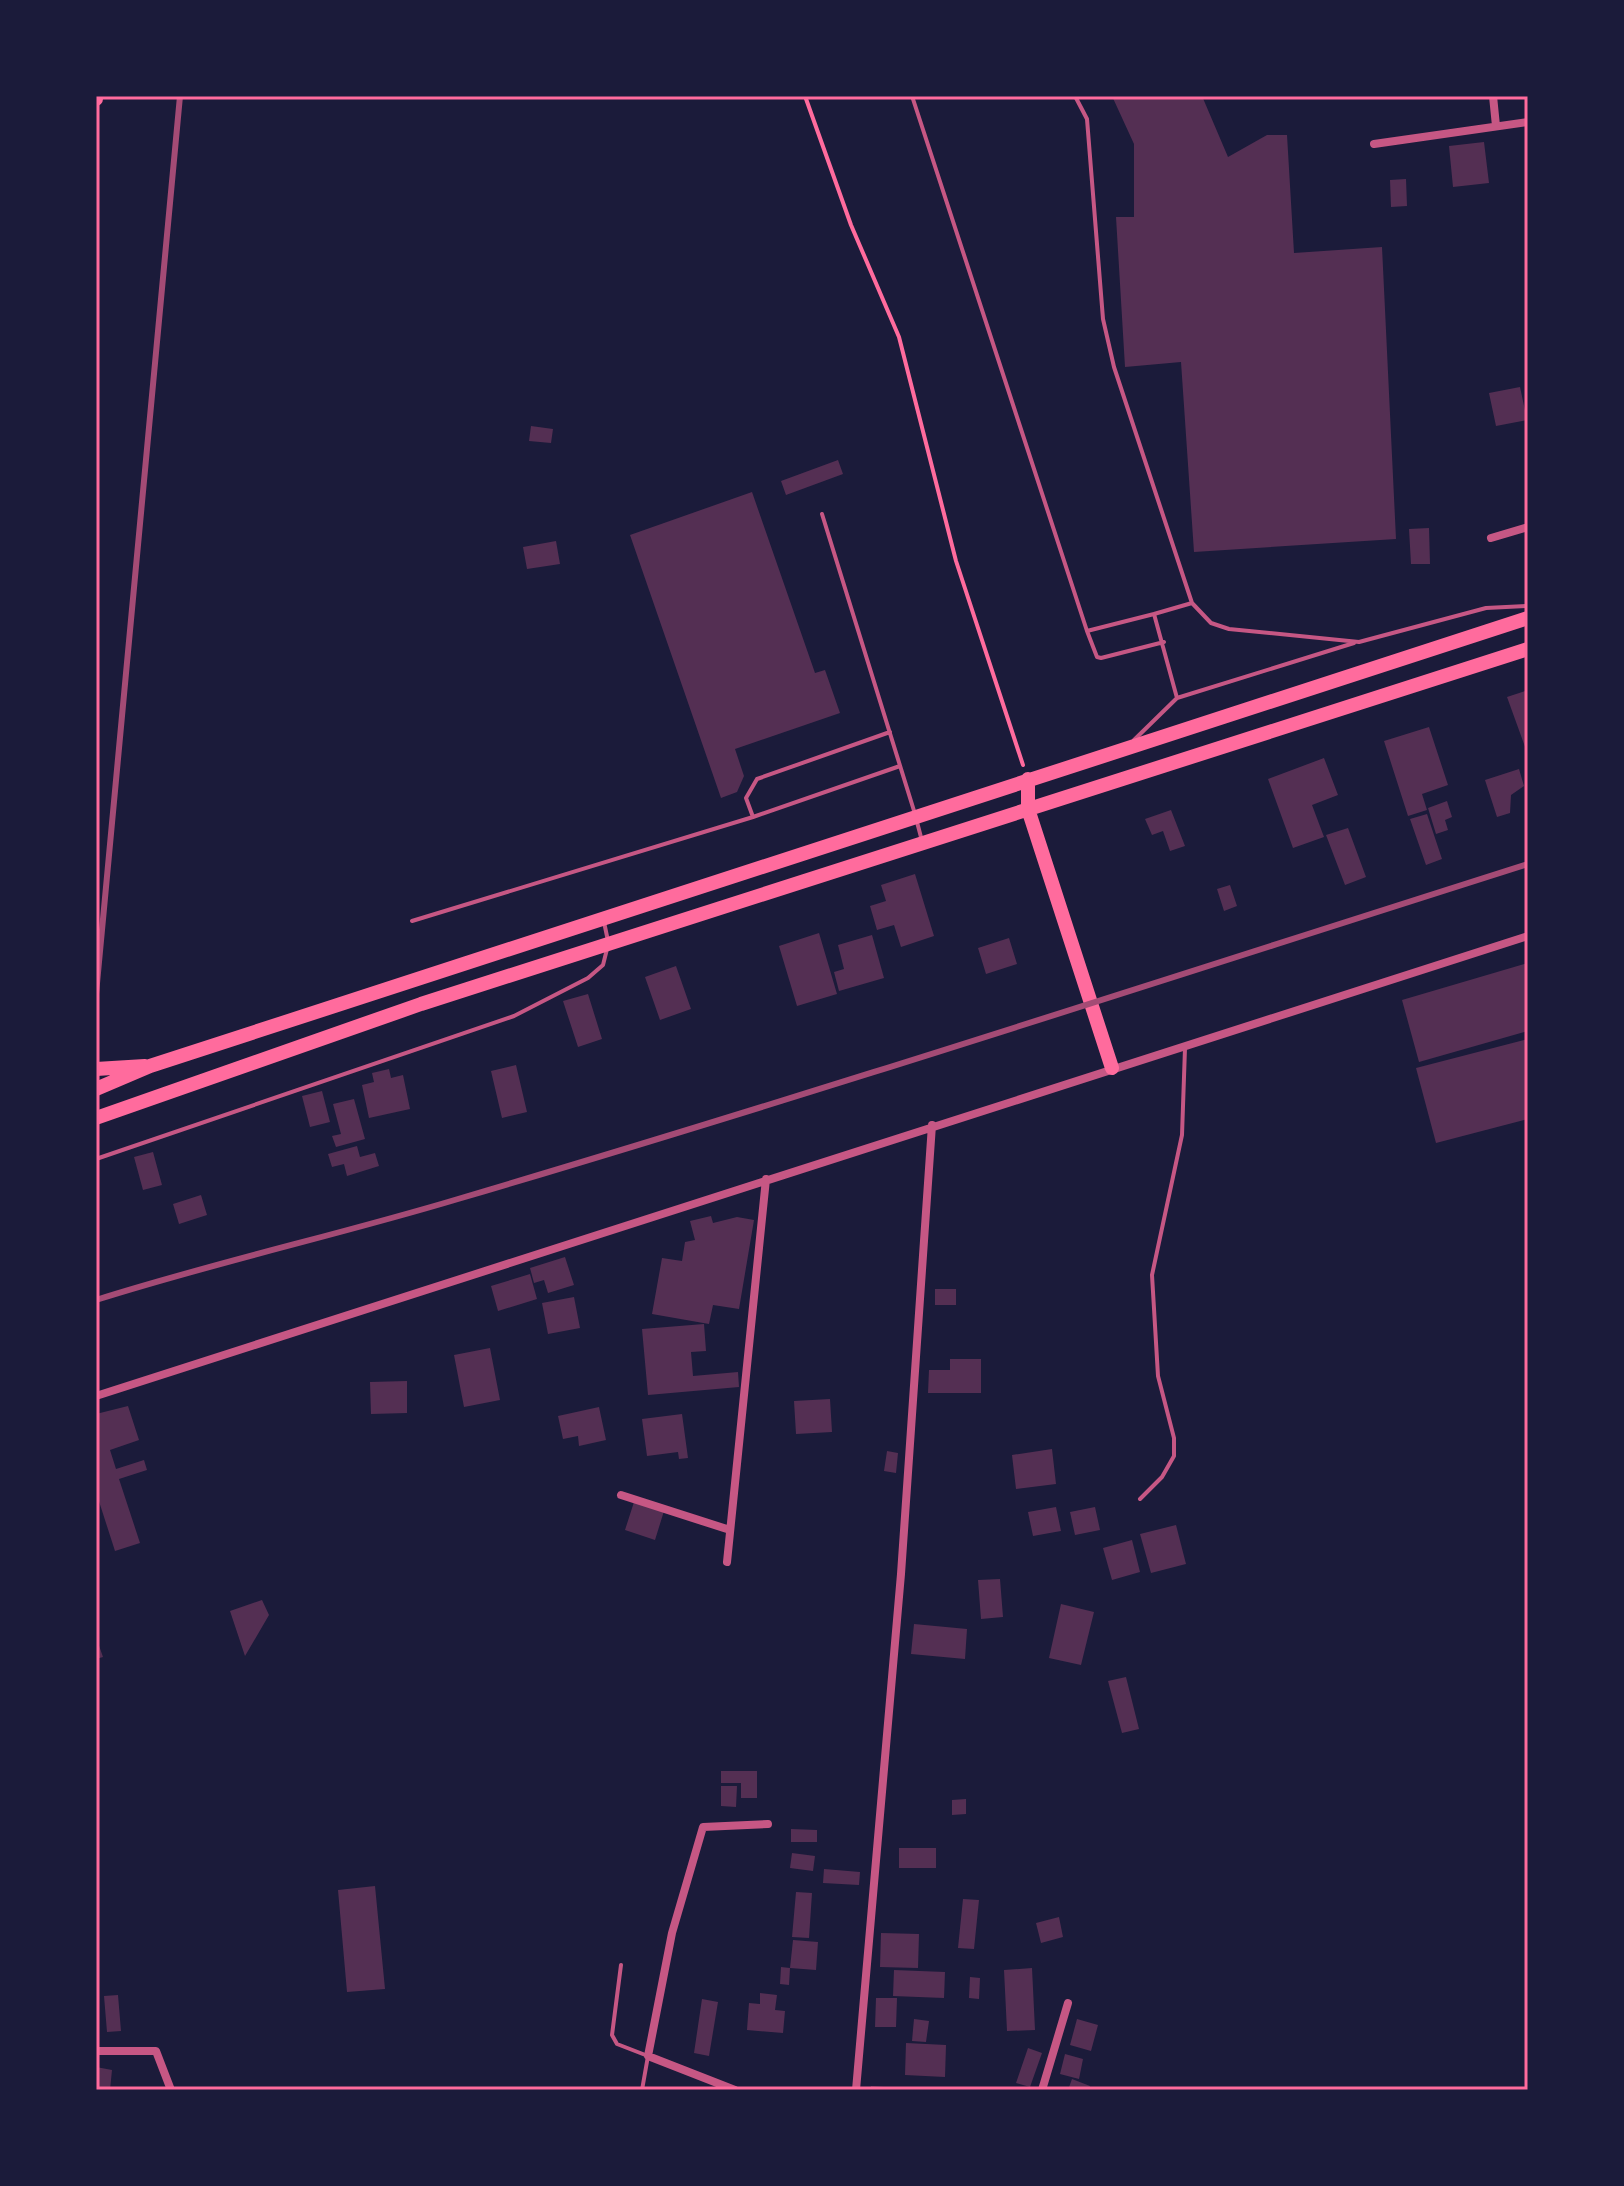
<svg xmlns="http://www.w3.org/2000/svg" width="1624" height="2186" viewBox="0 0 1624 2186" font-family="'Fira Sans',sans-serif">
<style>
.building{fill:#542f53}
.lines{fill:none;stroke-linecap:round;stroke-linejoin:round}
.path{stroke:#ff6b9d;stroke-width:4}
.service{stroke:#c65784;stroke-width:4}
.minor{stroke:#c65784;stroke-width:8}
.primary{stroke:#ff6b9d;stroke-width:14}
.rail{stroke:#a44b75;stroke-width:6}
.neatline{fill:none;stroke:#ff6b9d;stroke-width:3}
</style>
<rect width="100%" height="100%" fill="#1b1b3a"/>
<path class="building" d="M 1112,96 L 1202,96 L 1228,157 L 1267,135 L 1287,135 L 1294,253 L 1382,247 L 1396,539 L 1194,552 L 1181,362 L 1125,367 L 1116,217 L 1134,217 L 1134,144 Z
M 1484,142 L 1489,183 L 1453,187 L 1449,146 Z
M 1406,179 L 1407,206 L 1391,207 L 1390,180 Z
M 1520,387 L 1527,420 L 1496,426 L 1489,393 Z
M 531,426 L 553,429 L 551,443 L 529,441 Z
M 838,460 L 843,474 L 786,495 L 781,481 Z
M 752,492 L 815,673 L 825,670 L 840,713 L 735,749 L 744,776 L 737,792 L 721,798 L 630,535 Z
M 1429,528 L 1430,564 L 1411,564 L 1409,529 Z
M 556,541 L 560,564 L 527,569 L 523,547 Z
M 1528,690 L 1528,755 L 1507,697 Z
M 1429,727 L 1448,785 L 1422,794 L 1427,810 L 1408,816 L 1384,741 Z
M 1324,758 L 1338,795 L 1312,805 L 1324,837 L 1293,848 L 1268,779 Z
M 1519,769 L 1524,786 L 1511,795 L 1510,813 L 1497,817 L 1485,780 Z
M 1447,801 L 1452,817 L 1445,820 L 1448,830 L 1436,834 L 1428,808 Z
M 1171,810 L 1185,846 L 1170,851 L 1163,831 L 1152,835 L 1145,819 Z
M 1427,814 L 1442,859 L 1426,865 L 1410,819 Z
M 1348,828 L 1366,877 L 1345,885 L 1326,835 Z
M 915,874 L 934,936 L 901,947 L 894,925 L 877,930 L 870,906 L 886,901 L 881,885 Z
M 1230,885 L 1237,906 L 1224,911 L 1217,889 Z
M 819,933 L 837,994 L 797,1006 L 779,946 Z
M 872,935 L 884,978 L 839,991 L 834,972 L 844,969 L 838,945 Z
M 1009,938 L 1017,964 L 986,974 L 978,948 Z
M 1528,963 L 1528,1031 L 1419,1062 L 1402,1000 Z
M 676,966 L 691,1009 L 660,1020 L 645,977 Z
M 588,994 L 602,1039 L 578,1047 L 563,1001 Z
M 1528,1039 L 1528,1119 L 1436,1143 L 1416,1068 Z
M 516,1065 L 527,1112 L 502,1118 L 491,1071 Z
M 389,1069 L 391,1078 L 403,1075 L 410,1109 L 369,1118 L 362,1085 L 374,1082 L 372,1073 Z
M 322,1091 L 330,1122 L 310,1127 L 302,1096 Z
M 354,1099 L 365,1139 L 336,1147 L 332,1136 L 341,1134 L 333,1104 Z
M 357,1146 L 360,1157 L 375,1153 L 379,1166 L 347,1176 L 344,1164 L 332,1167 L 328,1154 Z
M 153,1152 L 162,1185 L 143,1190 L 134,1157 Z
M 201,1195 L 207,1215 L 179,1224 L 173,1204 Z
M 711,1216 L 713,1223 L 737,1217 L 754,1220 L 739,1309 L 713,1305 L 709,1324 L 652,1314 L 662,1258 L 682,1261 L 685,1242 L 695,1240 L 690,1221 Z
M 565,1257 L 574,1285 L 548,1293 L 544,1280 L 534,1283 L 530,1268 Z
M 530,1274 L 537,1299 L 498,1311 L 491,1286 Z
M 935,1289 L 956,1289 L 956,1305 L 935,1305 Z
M 574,1297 L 580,1328 L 548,1334 L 542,1303 Z
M 704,1324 L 706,1351 L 691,1352 L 693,1376 L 738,1372 L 739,1387 L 648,1395 L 642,1329 Z
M 490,1348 L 500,1400 L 464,1407 L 454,1355 Z
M 950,1359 L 981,1359 L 981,1393 L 928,1393 L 929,1370 L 950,1370 Z
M 407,1381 L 407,1413 L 371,1414 L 370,1382 Z
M 830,1399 L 832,1432 L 796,1434 L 794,1401 Z
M 128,1406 L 139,1440 L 110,1450 L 116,1469 L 144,1460 L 147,1470 L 119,1479 L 140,1543 L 115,1551 L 96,1492 L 96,1414 Z
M 599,1407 L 606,1440 L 579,1446 L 578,1436 L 563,1439 L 558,1416 Z
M 682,1414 L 688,1458 L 679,1459 L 678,1452 L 647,1456 L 642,1419 Z
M 1052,1449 L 1056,1484 L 1016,1489 L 1012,1455 Z
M 887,1451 L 898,1453 L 896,1473 L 884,1471 Z
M 634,1502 L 664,1511 L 655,1540 L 625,1530 Z
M 1056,1507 L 1061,1531 L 1033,1536 L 1028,1512 Z
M 1095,1507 L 1100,1530 L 1075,1535 L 1070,1512 Z
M 1176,1525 L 1186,1564 L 1151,1573 L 1140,1534 Z
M 1132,1540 L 1140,1572 L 1112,1580 L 1103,1548 Z
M 1000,1579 L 1003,1617 L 981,1619 L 978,1580 Z
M 262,1600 L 269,1615 L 245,1656 L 230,1611 Z
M 1061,1604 L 1094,1612 L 1081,1665 L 1049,1658 Z
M 914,1624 L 967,1629 L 965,1659 L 911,1654 Z
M 96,1637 L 103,1657 L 96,1659 Z
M 1126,1677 L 1139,1729 L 1122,1733 L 1108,1681 Z
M 721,1771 L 757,1771 L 757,1798 L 741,1798 L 741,1783 L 721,1783 Z
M 721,1786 L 737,1786 L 736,1807 L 721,1806 Z
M 966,1799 L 966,1814 L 952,1815 L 952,1800 Z
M 791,1829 L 817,1830 L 817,1842 L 791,1842 Z
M 899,1848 L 936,1848 L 936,1868 L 899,1868 Z
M 792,1853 L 815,1856 L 813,1871 L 790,1868 Z
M 824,1869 L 860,1872 L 859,1885 L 823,1883 Z
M 375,1886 L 385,1989 L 347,1992 L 338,1890 Z
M 796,1892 L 812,1893 L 809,1938 L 792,1937 Z
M 963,1899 L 979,1900 L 974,1949 L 958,1948 Z
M 1059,1917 L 1063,1937 L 1041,1943 L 1036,1923 Z
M 881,1933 L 919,1934 L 918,1968 L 880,1967 Z
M 793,1940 L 818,1942 L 816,1970 L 790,1968 Z
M 781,1967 L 790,1968 L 789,1985 L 780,1984 Z
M 1032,1968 L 1035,2030 L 1007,2031 L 1004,1970 Z
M 894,1970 L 945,1972 L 944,1998 L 893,1996 Z
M 970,1977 L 980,1978 L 979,1999 L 969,1998 Z
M 760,1993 L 777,1995 L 775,2010 L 785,2011 L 783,2033 L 747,2030 L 749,2003 L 760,2004 Z
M 118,1995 L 121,2031 L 107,2032 L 104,1996 Z
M 876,1998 L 897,1998 L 896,2027 L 875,2027 Z
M 702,1999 L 718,2002 L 709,2056 L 694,2053 Z
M 914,2019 L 929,2021 L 926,2042 L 912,2041 Z
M 1077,2019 L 1098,2025 L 1091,2051 L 1070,2045 Z
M 906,2043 L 946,2045 L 945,2077 L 905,2075 Z
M 1028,2048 L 1042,2053 L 1030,2087 L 1016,2083 Z
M 1065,2054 L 1083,2059 L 1079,2079 L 1060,2074 Z
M 96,2067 L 112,2070 L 110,2090 L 96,2090 Z
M 1072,2079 L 1090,2086 L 1089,2090 L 1068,2090 Z
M 871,2086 L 897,2088 L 897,2090 L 870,2090 Z"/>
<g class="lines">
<path class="path" d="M 805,96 L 851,225 L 899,337 L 956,561 L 1023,765"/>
<path class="service" d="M 912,96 L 1087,631 L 1154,614 L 1177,698 L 1134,740
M 1075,96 L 1087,119 L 1103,319 L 1114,367 L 1192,603 L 1154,614
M 822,514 L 915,814
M 1192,603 L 1211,623 L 1229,629 L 1359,642 L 1486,608 L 1528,606
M 1087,631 L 1097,657 L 1101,658 L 1164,642
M 1177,698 L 1354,643
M 890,732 L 757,779 L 746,798 L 753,817 L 900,766
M 917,822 L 922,841
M 412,921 L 753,817
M 604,922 L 608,941
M 96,1159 L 514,1016 L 588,978 L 603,965 L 607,949
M 1140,1499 L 1162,1477 L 1174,1456 L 1174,1438 L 1158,1376 L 1152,1275 L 1182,1135 L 1185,1048
M 621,1965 L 612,2035 L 617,2044 L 648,2056 L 642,2090"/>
<path class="minor" d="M 1493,96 L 1496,126
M 1374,144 L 1528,122
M 1491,538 L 1528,527
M 96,1396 L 1528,936
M 621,1495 L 730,1530
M 727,1562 L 766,1179
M 96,2051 L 156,2051 L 171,2090
M 735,2090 L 648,2056 L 672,1933 L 703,1827 L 768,1824
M 856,2090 L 901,1574 L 932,1125
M 1042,2090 L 1068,2003"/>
<path class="primary" d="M 96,99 L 96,96
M 1028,779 L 1028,809 L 1112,1068
M 96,1069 L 145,1066
M 96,1089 L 150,1066 L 1528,618
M 96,1118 L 421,1004 L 1528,649"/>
<path class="rail" d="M 96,994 L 180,96
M 96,1300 C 216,1262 338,1235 458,1199 C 817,1093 1172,977 1528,864"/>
</g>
<rect width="1624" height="2186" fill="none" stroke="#1b1b3a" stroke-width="196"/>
<rect x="98" y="98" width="1428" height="1990" class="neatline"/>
</svg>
